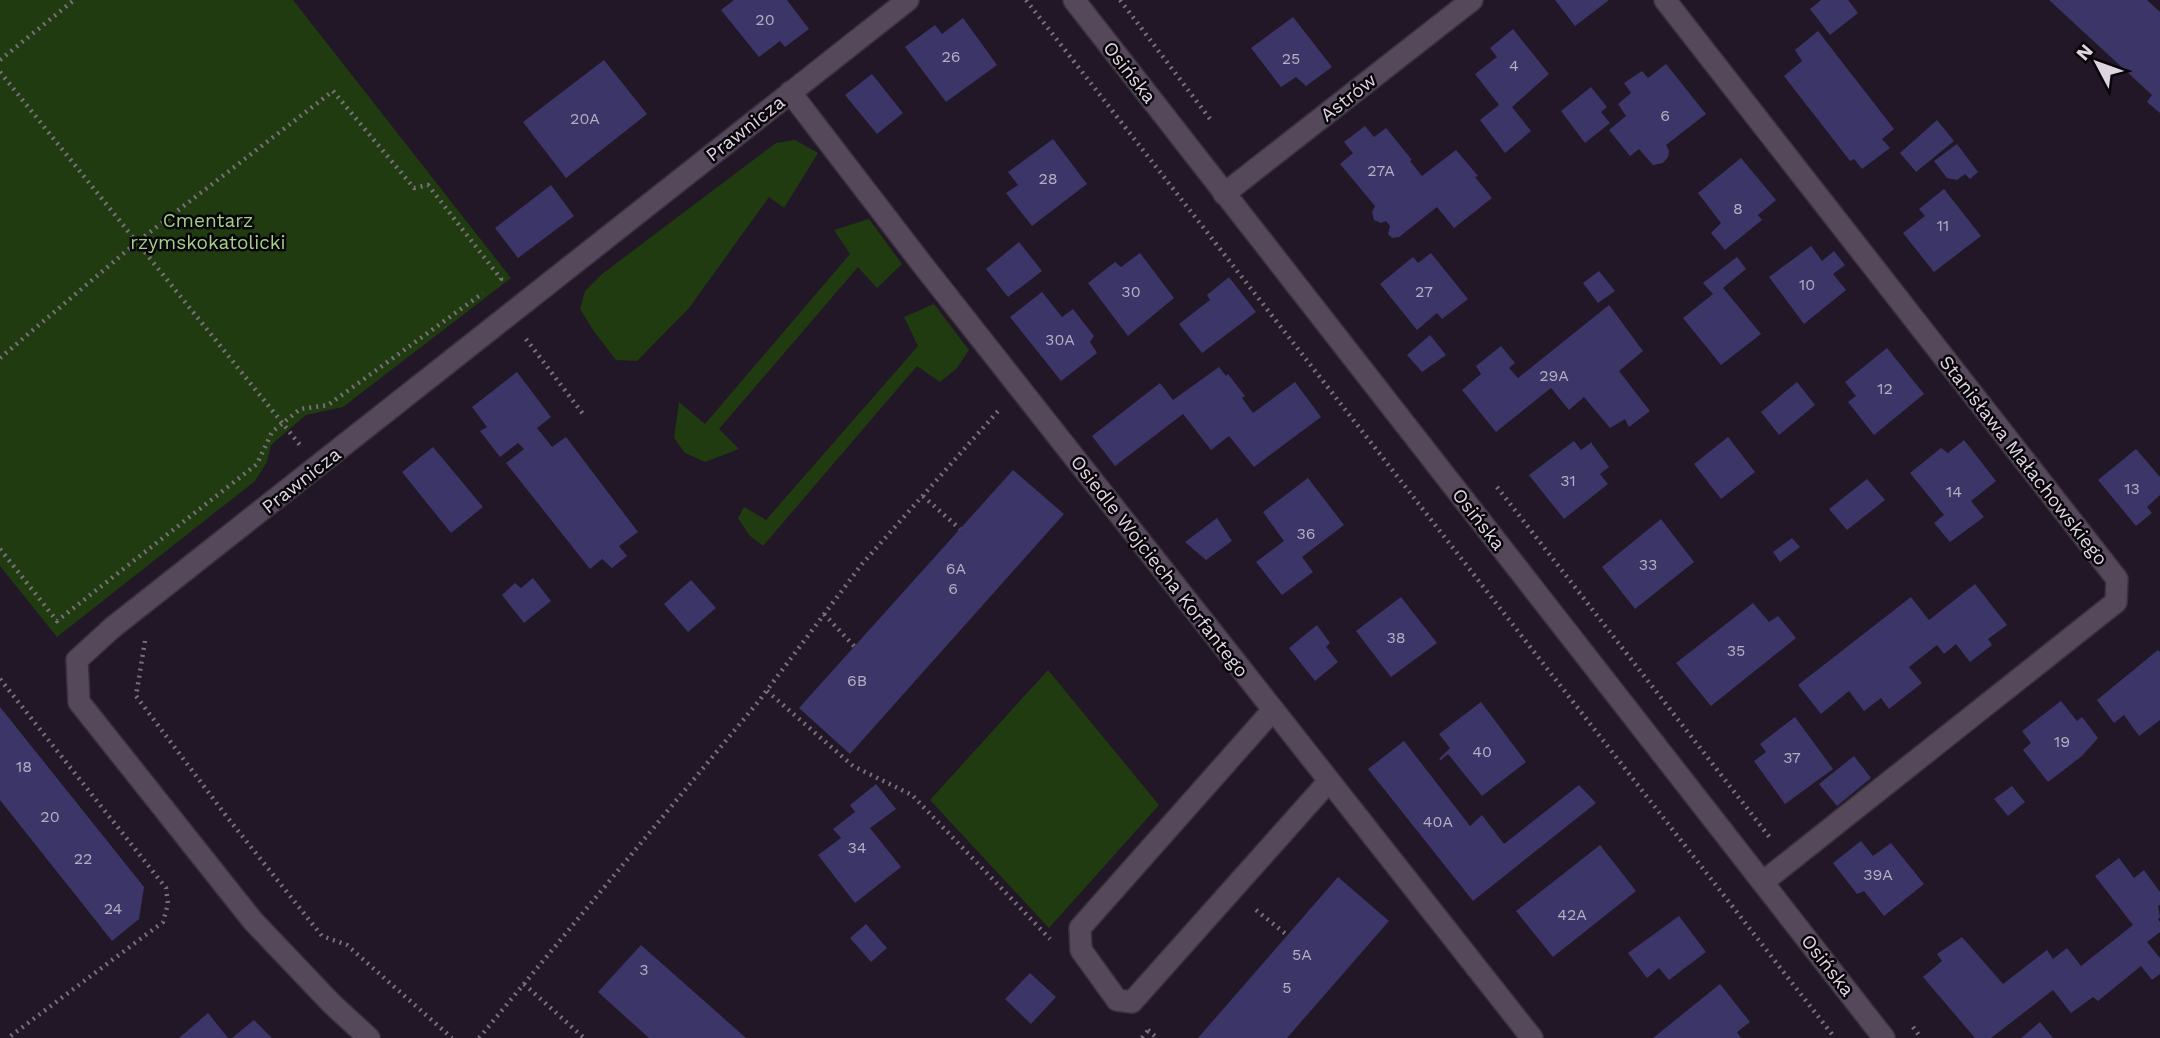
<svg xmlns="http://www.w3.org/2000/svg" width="2160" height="1038" viewBox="0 0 2160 1038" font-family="'Work Sans',sans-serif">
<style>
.green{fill:#213b10}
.building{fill:#3c3568}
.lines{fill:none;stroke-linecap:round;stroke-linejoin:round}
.lane-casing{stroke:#39313d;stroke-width:24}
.street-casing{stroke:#39313d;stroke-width:24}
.secondary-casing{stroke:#39313d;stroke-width:24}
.path{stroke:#786f7c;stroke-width:4.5;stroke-dasharray:2 5;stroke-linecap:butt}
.lane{stroke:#55485a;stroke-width:21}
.street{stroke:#55485a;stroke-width:21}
.secondary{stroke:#55485a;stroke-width:21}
.labels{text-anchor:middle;stroke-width:5;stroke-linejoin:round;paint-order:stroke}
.number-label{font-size:16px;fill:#b5aec3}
.street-label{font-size:19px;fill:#ddd6e1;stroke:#09050b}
.park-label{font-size:19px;fill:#a0d286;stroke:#09050b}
</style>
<rect width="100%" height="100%" fill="#221727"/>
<path class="green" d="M 0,0 L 293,0 L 511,278 L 343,407 L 306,415 L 271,445 L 267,462 L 255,481 L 57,637 L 0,566 Z
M 795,140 L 818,153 L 784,208 L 769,197 L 689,308 L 637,361 L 616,360 L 593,330 L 580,309 L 585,291 L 602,274 L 776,143 Z
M 869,219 L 902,264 L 877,288 L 858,267 L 719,429 L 739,449 L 705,462 L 685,453 L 674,438 L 679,402 L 705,424 L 850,254 L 834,230 Z
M 934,304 L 969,350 L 957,368 L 940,382 L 917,366 L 763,546 L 749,535 L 738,518 L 744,507 L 766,520 L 918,346 L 904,317 Z
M 1048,670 L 1159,805 L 1049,928 L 930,800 Z"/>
<path class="building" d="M 734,0 L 787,0 L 809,29 L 785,47 L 780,41 L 759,57 L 721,10 Z
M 1555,0 L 1609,0 L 1575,26 Z
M 1821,0 L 1848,0 L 1858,13 L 1830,35 L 1810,9 Z
M 2049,0 L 2147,0 L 2160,12 L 2160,113 L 2147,102 L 2152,95 Z
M 1293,17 L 1332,67 L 1306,86 L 1296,77 L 1281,87 L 1251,48 Z
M 963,18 L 997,65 L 946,102 L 905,47 L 935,25 L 942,34 Z
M 1513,29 L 1549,74 L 1512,107 L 1531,131 L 1505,153 L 1480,120 L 1499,105 L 1475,74 L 1497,57 L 1490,48 Z
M 1818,31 L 1894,129 L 1882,139 L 1890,148 L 1862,169 L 1854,159 L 1850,161 L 1784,76 L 1802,61 L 1795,50 Z
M 604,60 L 647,114 L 566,178 L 523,122 Z
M 1666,64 L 1706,114 L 1666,145 L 1669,151 L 1668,157 L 1663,163 L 1653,165 L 1639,149 L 1630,156 L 1609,130 L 1626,116 L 1618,104 L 1631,93 L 1624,83 L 1642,71 L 1648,78 Z
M 872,74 L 903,113 L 877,134 L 845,95 Z
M 1591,87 L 1607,107 L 1601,112 L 1610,123 L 1585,143 L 1561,111 Z
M 1937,120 L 1954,141 L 1916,172 L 1900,153 Z
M 1365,126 L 1374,137 L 1386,128 L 1412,160 L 1410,161 L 1422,176 L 1456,150 L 1478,176 L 1475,177 L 1492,198 L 1454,228 L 1437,207 L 1399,237 L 1392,238 L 1388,234 L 1390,226 L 1386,221 L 1381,223 L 1374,220 L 1372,212 L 1375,206 L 1340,164 L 1353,153 L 1344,142 Z
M 1053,139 L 1087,184 L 1032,226 L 1006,193 L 1018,185 L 1008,172 Z
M 1957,144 L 1978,172 L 1970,179 L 1965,174 L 1957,180 L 1947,178 L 1934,161 Z
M 1741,158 L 1776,200 L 1758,215 L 1762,220 L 1725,250 L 1711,233 L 1721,223 L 1698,193 Z
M 551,185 L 574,216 L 518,258 L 495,228 Z
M 1944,189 L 1981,236 L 1934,272 L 1903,233 L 1925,216 L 1919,209 Z
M 1019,242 L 1042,271 L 1008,297 L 986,269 Z
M 1811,246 L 1822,261 L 1834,251 L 1845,265 L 1833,274 L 1846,290 L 1804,324 L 1769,277 Z
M 1140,253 L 1174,298 L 1128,336 L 1088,283 L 1115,262 L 1121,267 Z
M 1431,253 L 1468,299 L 1442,319 L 1437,313 L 1417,330 L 1380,284 L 1413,257 L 1418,263 Z
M 1737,257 L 1746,269 L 1723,288 L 1761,334 L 1721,365 L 1683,318 L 1713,294 L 1703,283 Z
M 1599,271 L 1615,291 L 1598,303 L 1583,283 Z
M 1229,277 L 1256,312 L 1202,353 L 1179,324 L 1210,300 L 1207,295 Z
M 1042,292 L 1062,317 L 1073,309 L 1094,336 L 1090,342 L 1097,353 L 1061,381 L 1010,317 Z
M 1609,305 L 1643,351 L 1619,371 L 1650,411 L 1629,427 L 1625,419 L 1610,428 L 1584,397 L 1569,410 L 1551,388 L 1496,432 L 1462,390 L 1481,374 L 1476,366 L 1501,346 L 1515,363 L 1509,368 L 1518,378 Z
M 1430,335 L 1446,355 L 1422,372 L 1407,355 Z
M 1887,348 L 1924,394 L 1874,435 L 1848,402 L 1856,396 L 1845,382 Z
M 1219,367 L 1226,376 L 1228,374 L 1245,396 L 1242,398 L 1253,413 L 1295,382 L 1321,417 L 1254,467 L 1229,436 L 1211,450 L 1183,414 L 1115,466 L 1092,436 L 1160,383 L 1173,400 Z
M 517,372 L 551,417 L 537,428 L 552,447 L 566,437 L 638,532 L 619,546 L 627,556 L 612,568 L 602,559 L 590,569 L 506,463 L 524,449 L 518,443 L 500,457 L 480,431 L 487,427 L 472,407 Z
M 1797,382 L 1815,405 L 1779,435 L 1761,412 Z
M 1728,437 L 1755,472 L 1721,499 L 1694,464 Z
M 1964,440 L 1996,481 L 1971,501 L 1984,517 L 1950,542 L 1934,523 L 1944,515 L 1910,473 L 1941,448 L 1948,453 Z
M 1574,441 L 1581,450 L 1592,442 L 1592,444 L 1609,467 L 1600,474 L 1608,484 L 1564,519 L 1529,475 Z
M 433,447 L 483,507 L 451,533 L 402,472 Z
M 2136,449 L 2160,477 L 2160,495 L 2147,507 L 2152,513 L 2136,526 L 2098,480 Z
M 1013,470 L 1064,514 L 850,754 L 799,708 Z
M 1308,478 L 1344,525 L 1302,557 L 1313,572 L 1282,595 L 1256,562 L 1284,541 L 1263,512 Z
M 1867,479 L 1885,500 L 1847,530 L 1829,509 Z
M 1217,518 L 1232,541 L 1206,560 L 1185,542 Z
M 1661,519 L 1694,562 L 1635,609 L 1602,567 Z
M 1792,538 L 1800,547 L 1780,562 L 1773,552 Z
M 533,578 L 551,601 L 524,623 L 502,595 L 515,583 L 521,588 Z
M 691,580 L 716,608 L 688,632 L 664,604 Z
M 1975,584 L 2007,625 L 1988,639 L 1992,645 L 1970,662 L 1956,644 L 1944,654 L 1937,645 L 1909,667 L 1922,683 L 1889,709 L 1881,698 L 1864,711 L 1849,691 L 1821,714 L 1798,685 L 1911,597 L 1929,620 Z
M 1401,597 L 1437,643 L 1391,677 L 1356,631 Z
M 1753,603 L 1769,622 L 1778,616 L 1796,638 L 1711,706 L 1676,663 Z
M 1317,625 L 1330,643 L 1326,647 L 1338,662 L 1315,681 L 1289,648 Z
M 2158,650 L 2160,652 L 2160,720 L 2139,736 L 2124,715 L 2114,723 L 2097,700 Z
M 2061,701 L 2077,721 L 2082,717 L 2098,738 L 2082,756 L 2048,782 L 2023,750 L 2031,743 L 2022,731 Z
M 1481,702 L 1526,762 L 1482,796 L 1448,754 L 1441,760 L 1439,759 L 1450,748 L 1439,734 Z
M 0,707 L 144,887 L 139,919 L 112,941 L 0,800 Z
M 1795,717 L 1833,769 L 1785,804 L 1754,761 L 1766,752 L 1760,744 Z
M 1404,741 L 1470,826 L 1482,815 L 1504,844 L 1579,785 L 1596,803 L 1473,901 L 1368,769 Z
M 1854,756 L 1871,778 L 1837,806 L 1819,784 Z
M 876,784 L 896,809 L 870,828 L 901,867 L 855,903 L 818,855 L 841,838 L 833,829 L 855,812 L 850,805 Z
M 2012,786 L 2025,802 L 2008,816 L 1994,799 Z
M 1861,841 L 1873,856 L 1891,843 L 1924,884 L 1884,916 L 1864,891 L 1857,894 L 1833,863 Z
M 1600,845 L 1636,891 L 1553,957 L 1516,911 Z
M 2119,858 L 2134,878 L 2144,870 L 2160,892 L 2160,905 L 2158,906 L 2160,917 L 2158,919 L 2160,922 L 2160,932 L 2147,942 L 2160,958 L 2160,974 L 2152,980 L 2141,966 L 2098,1001 L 2093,997 L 2071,1013 L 2053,990 L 1991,1038 L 1975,1038 L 1923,977 L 1942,961 L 1937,954 L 1962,937 L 2003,984 L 2047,950 L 2053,959 L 2067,948 L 2081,966 L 2133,925 L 2095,876 Z
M 1338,877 L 1389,921 L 1287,1038 L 1198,1038 Z
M 1679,916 L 1706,952 L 1669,980 L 1659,968 L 1647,978 L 1628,953 Z
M 866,924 L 887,948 L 871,962 L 850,938 Z
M 641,945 L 746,1038 L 649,1038 L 598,992 Z
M 1030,973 L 1056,997 L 1031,1024 L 1005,999 Z
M 1720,984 L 1750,1022 L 1737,1032 L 1741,1038 L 1653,1038 Z
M 208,1013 L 228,1038 L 179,1038 Z
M 254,1020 L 272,1038 L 232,1038 Z
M 2040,1022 L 2053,1038 L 2021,1038 Z"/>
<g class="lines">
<defs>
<path id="lane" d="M 1273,710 L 1080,928 L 1081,950 L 1117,1000 L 1132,1002 L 1329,781"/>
<path id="street" d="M 1665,0 L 2117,579 L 2116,602 L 1763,882
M 790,92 L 922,264 L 1532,1038
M 1224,194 L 1472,0
M 369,1038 L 332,1004 L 253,921 L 79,702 L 77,660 L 112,628 L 908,0"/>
<path id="secondary" d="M 1074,0 L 1884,1038"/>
</defs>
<use href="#lane" class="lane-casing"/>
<use href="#street" class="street-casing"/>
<use href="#secondary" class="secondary-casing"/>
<path class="path" d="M 1026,0 L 1835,1038
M 1120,0 L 1210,119
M 0,60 L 74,0
M 0,72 L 300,445
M 526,339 L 583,414
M 0,358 L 137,242 L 333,91 L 414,188 L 428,185 L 501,279 L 498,282
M 1497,487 L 1771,839
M 923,496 L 960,529
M 0,549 L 57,621 L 257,464 L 272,432 L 283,423 L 300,409 L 328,405 L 483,293
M 824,614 L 854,646
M 145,641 L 136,696 L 227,817 L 322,936 L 347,945 L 452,1038
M 0,679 L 166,888 L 168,904 L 163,922 L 8,1038
M 767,691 L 853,766 L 912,795 L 1050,939
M 1256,910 L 1287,935
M 524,984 L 584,1038
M 1913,1027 L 1921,1038
M 1148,1030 L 1157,1038
M 479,1038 L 758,702 L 862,564 L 998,411
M 1142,1038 L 1150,1028"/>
<use href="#lane" class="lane"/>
<use href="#street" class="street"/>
<use href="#secondary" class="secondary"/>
</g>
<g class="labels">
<g class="number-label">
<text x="765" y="25">20</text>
<text x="951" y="62">26</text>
<text x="1291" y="64">25</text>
<text x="1514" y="71">4</text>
<text x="1665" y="121">6</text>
<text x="585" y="124">20A</text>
<text x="1381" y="176">27A</text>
<text x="1048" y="184">28</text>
<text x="1738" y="214">8</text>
<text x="1943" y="231">11</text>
<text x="1807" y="290">10</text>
<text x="1131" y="297">30</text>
<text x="1424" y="297">27</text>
<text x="1060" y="345">30A</text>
<text x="1554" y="381">29A</text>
<text x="1885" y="394">12</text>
<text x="1568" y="486">31</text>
<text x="2132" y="494">13</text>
<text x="1954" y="497">14</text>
<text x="1306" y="539">36</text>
<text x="1648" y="570">33</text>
<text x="956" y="574">6A</text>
<text x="953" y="594">6</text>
<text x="1396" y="643">38</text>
<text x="1736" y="656">35</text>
<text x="857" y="686">6B</text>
<text x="2062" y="747">19</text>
<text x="1482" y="757">40</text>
<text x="1792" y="763">37</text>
<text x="24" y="772">18</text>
<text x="50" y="822">20</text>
<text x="1438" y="827">40A</text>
<text x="857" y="853">34</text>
<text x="83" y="864">22</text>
<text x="1878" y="880">39A</text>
<text x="113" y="914">24</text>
<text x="1572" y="920">42A</text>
<text x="1302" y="960">5A</text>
<text x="644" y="975">3</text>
<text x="1287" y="993">5</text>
</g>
<g class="street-label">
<text transform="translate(1130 72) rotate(52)" y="7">Osińska</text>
<text transform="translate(1348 97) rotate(-38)" y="7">Astrów</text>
<text transform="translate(745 128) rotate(-38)" y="7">Prawnicza</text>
<text transform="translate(2024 460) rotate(52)" y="7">Stanisława Małachowskiego</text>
<text transform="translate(301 480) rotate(-38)" y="7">Prawnicza</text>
<text transform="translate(1479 519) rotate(52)" y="7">Osińska</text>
<text transform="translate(1160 566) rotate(52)" y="7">Osiedle Wojciecha Korfantego</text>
<text transform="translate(1828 965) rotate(52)" y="7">Osińska</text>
</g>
<g class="park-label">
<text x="208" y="227">Cmentarz<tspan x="208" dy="22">rzymskokatolicki</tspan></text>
</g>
</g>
<g transform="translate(2097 63) rotate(311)" stroke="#09050b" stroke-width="5" paint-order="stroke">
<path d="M0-5L12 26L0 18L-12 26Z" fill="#ddd6e1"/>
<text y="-10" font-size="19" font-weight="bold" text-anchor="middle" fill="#ddd6e1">N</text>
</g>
</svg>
